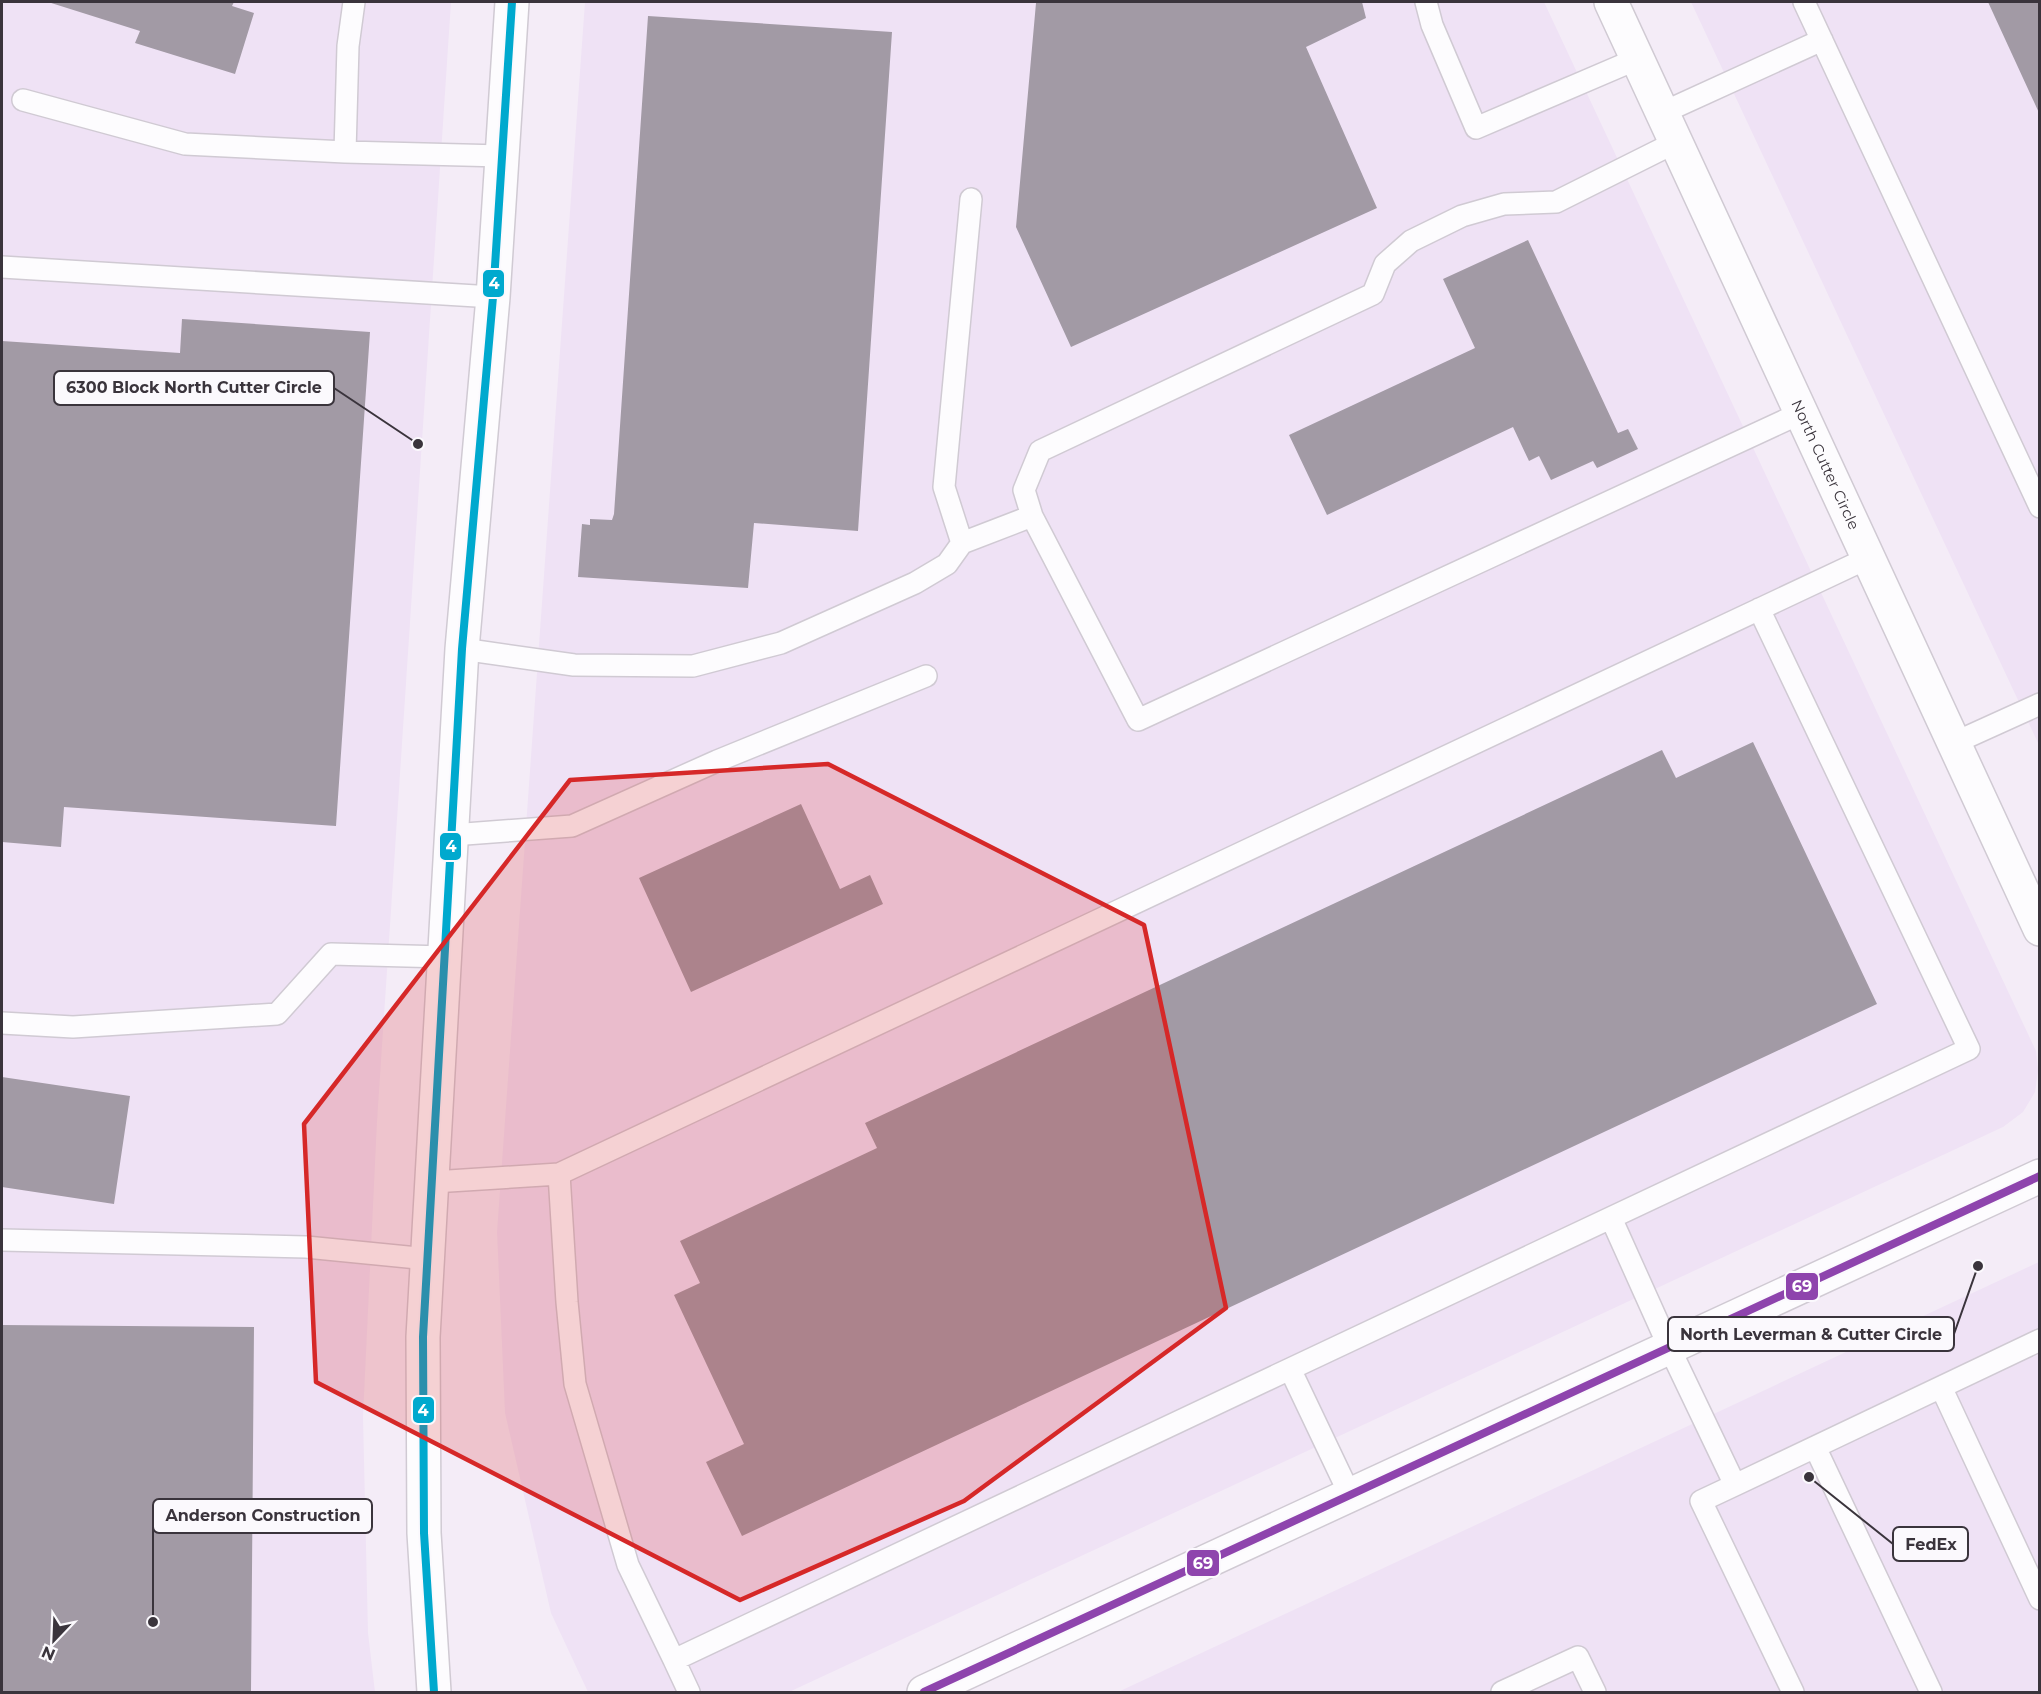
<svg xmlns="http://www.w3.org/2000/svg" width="2041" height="1694" viewBox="0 0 2041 1694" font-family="Montserrat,sans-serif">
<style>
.built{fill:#efe2f5}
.building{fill:#a29aa5}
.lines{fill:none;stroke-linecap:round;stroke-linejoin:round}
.service-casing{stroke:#d0cad3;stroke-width:24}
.minor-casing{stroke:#d0cad3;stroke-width:36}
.tertiary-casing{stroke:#d0cad3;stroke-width:36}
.service{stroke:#fdfcfe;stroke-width:21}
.minor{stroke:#fdfcfe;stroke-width:33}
.tertiary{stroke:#fdfcfe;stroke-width:33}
.bus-1-casing{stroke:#fbf9fd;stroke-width:12}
.bus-2-casing{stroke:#fbf9fd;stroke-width:12}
.bus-1{stroke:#00a9ce;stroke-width:8}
.bus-2{stroke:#8e44ad;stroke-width:8}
.marked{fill:#d62828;fill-opacity:0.2;stroke:#d62828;stroke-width:4.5;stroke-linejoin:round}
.labels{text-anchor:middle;stroke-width:6;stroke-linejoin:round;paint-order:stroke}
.street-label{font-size:15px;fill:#3a343c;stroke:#fbf9fd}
.leader{fill:none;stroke:#3a343c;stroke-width:2}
.callout-dot{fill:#3a343c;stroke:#fbf9fd;stroke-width:2}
.callout{fill:#fbf9fd;stroke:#3a343c;stroke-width:2}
.callout-label{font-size:16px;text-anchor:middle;font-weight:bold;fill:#3a343c}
.line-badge{stroke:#fbf9fd;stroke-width:2}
.badge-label{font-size:16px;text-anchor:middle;font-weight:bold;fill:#fff}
</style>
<rect width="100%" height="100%" fill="#f4ecf7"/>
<path class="built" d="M 2,2 L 451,2 L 377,1122 L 363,1417 L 368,1633 L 375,1692 L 2,1692 Z
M 585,2 L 1544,2 L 2036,1051 L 2038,1071 L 2035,1092 L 2023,1112 L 2003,1127 L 789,1692 L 588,1692 L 551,1613 L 505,1413 L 497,1232 Z
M 1691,2 L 2039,2 L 2039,745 Z
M 2039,1262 L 2039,1692 L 1118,1692 Z"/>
<path class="building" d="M 48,2 L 234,2 L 232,6 L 254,13 L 235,74 L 135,43 L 140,31 Z
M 1040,2 L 1362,2 L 1366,18 L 1306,47 L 1377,208 L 1071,347 L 1016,227 L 1036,3 Z
M 1988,2 L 2040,2 L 2040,115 Z
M 648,16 L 892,32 L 858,531 L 754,523 L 748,588 L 578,577 L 582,524 L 590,525 L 590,519 L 612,520 L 614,514 Z
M 1528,240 L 1618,433 L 1628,429 L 1638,449 L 1597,468 L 1593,461 L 1551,480 L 1539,456 L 1529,461 L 1513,427 L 1327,515 L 1289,435 L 1475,348 L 1443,279 Z
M 182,319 L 370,332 L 336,826 L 64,807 L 61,847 L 2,842 L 2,341 L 180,353 Z
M 1753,742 L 1877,1004 L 742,1536 L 706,1462 L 744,1444 L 674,1295 L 700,1283 L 680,1241 L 877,1148 L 865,1123 L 1662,750 L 1676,778 Z
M 801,804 L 840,889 L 870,875 L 883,904 L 691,992 L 639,878 Z
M 2,1077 L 130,1096 L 114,1204 L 2,1187 Z
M 2,1325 L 254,1327 L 251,1692 L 2,1692 Z"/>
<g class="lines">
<defs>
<path id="service" d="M 354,2 L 348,46 L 345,152 L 502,156
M 1426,2 L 1432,25 L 1476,128 L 1637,59
M 1804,2 L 2040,507
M 23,100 L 185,144 L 345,152
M 1662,113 L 1822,40
M 1676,142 L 1556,202 L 1504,204 L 1462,216 L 1411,241 L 1385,264 L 1373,294 L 1040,451 L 1024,490 L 1032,516 L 1138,720 L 1801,413
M 2,267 L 493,297
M 962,543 L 944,487 L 971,199
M 462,649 L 574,665 L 693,666 L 781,643 L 915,583 L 947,564 L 962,543 L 1032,516
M 1954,743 L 2040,704
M 452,835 L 572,826 L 717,761 L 926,676
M 2,1023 L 73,1027 L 277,1014 L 331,954 L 445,957
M 559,1174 L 1868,558
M 433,1182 L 559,1174 L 567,1302 L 575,1384 L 628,1565 L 674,1660
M 1611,1218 L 1669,1347 L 1735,1485 L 2040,1340
M 2,1240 L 306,1247 L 428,1259
M 1290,1369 L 1969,1049 L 1759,609
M 1941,1387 L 2040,1599
M 1815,1447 L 1931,1692
M 1735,1485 L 1701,1501 L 1793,1692
M 689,1692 L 674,1660 L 1290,1369 L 1350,1495
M 1502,1692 L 1578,1657 L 1595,1692"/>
<g id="minor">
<path id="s1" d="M 1611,2 L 2040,929"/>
<path d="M 434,1692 L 424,1533 L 423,1337 L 462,649 L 493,297 L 512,2"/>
</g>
<path id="tertiary" d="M 924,1692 L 2040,1176"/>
</defs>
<use href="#service" class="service-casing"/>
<use href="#minor" class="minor-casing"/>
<use href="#tertiary" class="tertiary-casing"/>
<use href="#service" class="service"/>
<use href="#minor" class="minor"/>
<use href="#tertiary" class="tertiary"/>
<defs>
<path id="bus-1" d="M 434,1692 L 424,1533 L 423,1337 L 462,649 L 493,297 L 512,2"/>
<path id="bus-2" d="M 924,1692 L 2040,1176"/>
</defs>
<use href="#bus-1" class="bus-1-casing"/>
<use href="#bus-2" class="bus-2-casing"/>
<use href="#bus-1" class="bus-1"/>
<use href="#bus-2" class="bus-2"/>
</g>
<path class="marked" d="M 828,764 L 1144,925 L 1226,1308 L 964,1501 L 740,1600 L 316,1382 L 304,1124 L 570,780 Z"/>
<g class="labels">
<g class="street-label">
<text dy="5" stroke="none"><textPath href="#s1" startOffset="510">North Cutter Circle</textPath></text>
</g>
</g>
<path class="leader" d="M418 444L334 388M1978 1266L1954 1334M153 1622L153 1516M1809 1477L1893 1544"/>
<g class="callout-dot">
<circle cx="418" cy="444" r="6"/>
<circle cx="1978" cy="1266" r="6"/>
<circle cx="153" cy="1622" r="6"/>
<circle cx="1809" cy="1477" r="6"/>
</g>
<g class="callout">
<rect x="54" y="371" width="280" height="34" rx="6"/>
<rect x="1668" y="1317" width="286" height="34" rx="6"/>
<rect x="153" y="1499" width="219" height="34" rx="6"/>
<rect x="1893" y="1527" width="75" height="34" rx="6"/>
</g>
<g class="callout-label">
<text x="194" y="393">6300 Block North Cutter Circle</text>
<text x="1811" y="1340">North Leverman &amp; Cutter Circle</text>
<text x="263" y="1521">Anderson Construction</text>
<text x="1931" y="1550">FedEx</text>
</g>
<g class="line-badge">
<rect x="482" y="269" width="23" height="29" rx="6" fill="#00a9ce"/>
<rect x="439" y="832" width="23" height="29" rx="6" fill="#00a9ce"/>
<rect x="1785" y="1272" width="34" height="29" rx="6" fill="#8e44ad"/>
<rect x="412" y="1396" width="23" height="28" rx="6" fill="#00a9ce"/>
<rect x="1186" y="1549" width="34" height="28" rx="6" fill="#8e44ad"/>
</g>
<g class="badge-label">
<text x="494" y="289">4</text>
<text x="451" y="852">4</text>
<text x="1802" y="1292">69</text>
<text x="423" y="1416">4</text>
<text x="1203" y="1569">69</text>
</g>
<rect width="2041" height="1694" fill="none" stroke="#3a343c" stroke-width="6"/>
<g transform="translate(54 1640) rotate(203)" stroke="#fbf9fd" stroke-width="4.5" paint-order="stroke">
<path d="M0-4.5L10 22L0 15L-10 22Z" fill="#3a343c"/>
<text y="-9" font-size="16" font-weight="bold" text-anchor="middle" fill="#3a343c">N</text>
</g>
</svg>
